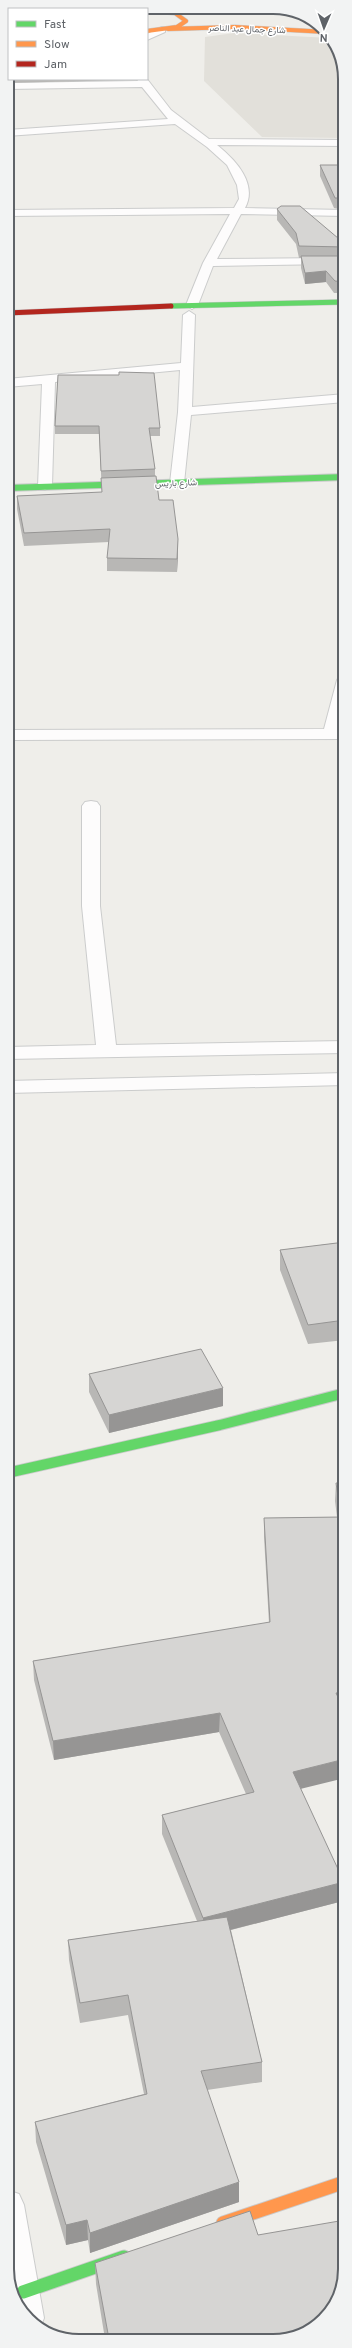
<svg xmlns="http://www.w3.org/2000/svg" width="352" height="2348" viewBox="0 0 352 2348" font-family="Overpass,Vazirmatn,sans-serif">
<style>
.education{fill:#e2e0da}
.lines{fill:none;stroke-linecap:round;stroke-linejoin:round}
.street-casing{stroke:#cbcccc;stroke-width:2}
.fast-far3-casing{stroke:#cacacb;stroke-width:6}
.fast-far2-casing{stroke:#cacacb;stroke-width:8}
.fast-far1-casing{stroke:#cacacb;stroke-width:12}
.fast-casing{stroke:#cacacb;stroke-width:15}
.slow-far1-casing{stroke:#cacacb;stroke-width:5}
.slow-casing{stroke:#cacacb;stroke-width:15}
.jam-casing{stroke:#cacacb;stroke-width:6}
.street{fill:#fdfcfc;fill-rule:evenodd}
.fast-far3{stroke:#63d668;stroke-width:5}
.fast-far2{stroke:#63d668;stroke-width:6}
.fast-far1{stroke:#63d668;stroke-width:10}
.fast{stroke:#63d668;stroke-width:13}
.slow-far1{stroke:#ff974d;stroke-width:4}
.slow{stroke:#ff974d;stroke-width:13}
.jam{stroke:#b3261e;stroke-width:5}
.wall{fill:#b8b7b5}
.shaded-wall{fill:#969594}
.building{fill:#d6d5d3;stroke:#969594}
.labels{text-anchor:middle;stroke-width:3;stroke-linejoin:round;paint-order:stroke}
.far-street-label{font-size:9px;fill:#5f6368;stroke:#fff}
.rim{fill:none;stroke:#5f6368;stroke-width:2}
</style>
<rect width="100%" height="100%" fill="#efeeea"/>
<path class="education" d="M 234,33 L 330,38 L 345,74 L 345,138 L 262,137 L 204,81 L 205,37 Z"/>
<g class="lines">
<defs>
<path id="street" d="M 119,7 L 129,8 L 118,9 Z
M 162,27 L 165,28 L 165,32 L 147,40 L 147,34 Z
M 137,79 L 147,79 L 171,110 L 209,139 L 345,140 L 345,146 L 217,145 C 236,160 258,184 245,208 L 345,210 L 345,216 L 241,214 L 217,259 L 330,258 L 336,262 L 334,264 L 213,266 L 198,305 L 192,309 L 186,305 L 203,263 L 230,214 L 7,216 L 7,210 L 234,208 L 239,199 L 237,185 L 227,165 L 207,147 L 175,124 L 7,136 L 7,130 L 168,119 L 142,87 L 7,89 L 7,83 L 138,81 Z
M 189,311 L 195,315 L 192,407 L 345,394 L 345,402 L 191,415 L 184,483 L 177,487 L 170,483 L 178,412 L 180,370 L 55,382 L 52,486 L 45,490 L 40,489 L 38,486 L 42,384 L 7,387 L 7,379 L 181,363 L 183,315 Z
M 345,675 L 345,713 L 341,729 L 345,729 L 345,739 L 7,740 L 7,730 L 324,729 L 337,680 L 339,677 Z
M 91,801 L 97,802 L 100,806 L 100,906 L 116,1045 L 345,1041 L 345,1053 L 7,1059 L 7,1047 L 96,1045 L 82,906 L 82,806 L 85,802 Z
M 345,1073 L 345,1085 L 7,1093 L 7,1081 Z
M 7,2190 L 19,2194 L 24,2205 L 44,2318 L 41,2326 L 25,2316 L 7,2274 Z"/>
<path id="fast-far3" d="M 171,306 L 345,302"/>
<path id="fast-far2" d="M 7,488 L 345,477"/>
<path id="fast-far1" d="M 7,1473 L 220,1425 L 345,1393"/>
<path id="fast" d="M 23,2292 L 124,2257"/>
<path id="slow-far1" d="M 147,11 L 175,13 L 186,21 L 177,27 L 147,31
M 168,29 L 235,27 L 327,32"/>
<path id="slow" d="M 223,2223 L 345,2182"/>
<path id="jam" d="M 7,313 L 171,306"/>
</defs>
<use href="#street" class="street-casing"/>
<use href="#fast-far3" class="fast-far3-casing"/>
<use href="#fast-far2" class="fast-far2-casing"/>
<use href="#fast-far1" class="fast-far1-casing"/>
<use href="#fast" class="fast-casing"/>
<use href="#slow-far1" class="slow-far1-casing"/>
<use href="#slow" class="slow-casing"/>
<use href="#jam" class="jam-casing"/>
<use href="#street" class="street"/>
<use href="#fast-far3" class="fast-far3"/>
<use href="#fast-far2" class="fast-far2"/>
<use href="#fast-far1" class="fast-far1"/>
<use href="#fast" class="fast"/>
<use href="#slow-far1" class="slow-far1"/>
<use href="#slow" class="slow"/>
<use href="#jam" class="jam"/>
</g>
<path class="wall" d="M 9,69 L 9,79 L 126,79 L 126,80 L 7,83 L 7,79 Z
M 345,122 L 345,137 L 342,134 L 343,124 Z
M 320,165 L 345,165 L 345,232 L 338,217 L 339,209 L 334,208 L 320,176 Z
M 277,209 L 345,244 L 345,293 L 334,293 L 326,282 L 305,284 L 301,268 L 301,258 L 299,258 L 296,244 L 277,220 Z
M 58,375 L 160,428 L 160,436 L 150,436 L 155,469 L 155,476 L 159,500 L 178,539 L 178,552 L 177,572 L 107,571 L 107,558 L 109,542 L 24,546 L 17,509 L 17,496 L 102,493 L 99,434 L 55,434 L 55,426 Z
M 345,1242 L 345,1340 L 308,1344 L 280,1270 L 280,1250 Z
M 89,1374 L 223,1406 L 109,1433 L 89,1392 Z
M 345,1426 L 345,1455 L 344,1444 Z
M 336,1483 L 345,1483 L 345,1711 L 344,1711 L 301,1789 L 343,1901 L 231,1930 L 262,2062 L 262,2082 L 207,2090 L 239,2202 L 90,2253 L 88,2240 L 66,2245 L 36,2142 L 35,2122 L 144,2094 L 128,2015 L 80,2023 L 69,1960 L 68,1940 L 197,1921 L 162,1834 L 162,1815 L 246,1794 L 219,1732 L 54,1760 L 34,1680 L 33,1661 L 269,1623 L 264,1537 L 264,1518 L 337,1517 L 335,1501 Z
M 258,2235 L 278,2341 L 105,2339 L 96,2284 L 95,2263 Z"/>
<path class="shaded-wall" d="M 326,271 L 326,282 L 305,284 L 305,273 Z
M 178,539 L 178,552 L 177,572 L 177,559 Z
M 223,1388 L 223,1406 L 109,1433 L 109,1415 Z
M 345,1692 L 345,1711 L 335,1712 L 336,1693 Z
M 220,1713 L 219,1732 L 54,1760 L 53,1741 Z
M 345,1759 L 345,1778 L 292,1791 L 293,1772 Z
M 344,1882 L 343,1901 L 203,1937 L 203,1918 Z
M 239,2182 L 239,2202 L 90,2253 L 90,2233 Z
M 87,2220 L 88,2240 L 66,2245 L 66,2225 Z"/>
<path class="building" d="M 320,165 L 345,165 L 345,198 L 335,198 Z
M 281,206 L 300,206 L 345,244 L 345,247 L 299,246 L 296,233 L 277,209 Z
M 345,206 L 345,220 L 339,207 Z
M 301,256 L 345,256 L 345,282 L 335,281 L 326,271 L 305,273 Z
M 119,372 L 154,373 L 160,428 L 149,428 L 155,469 L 101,471 L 99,426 L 55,426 L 58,375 L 119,375 Z
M 156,476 L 159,500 L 173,500 L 178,539 L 177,559 L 107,558 L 110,529 L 24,533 L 17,496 L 102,492 L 101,478 Z
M 345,1242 L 345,1320 L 308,1325 L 280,1250 Z
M 201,1349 L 223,1388 L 109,1415 L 89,1374 Z
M 336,1483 L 345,1483 L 345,1566 L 338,1567 L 345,1583 L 345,1692 L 336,1693 L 345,1712 L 345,1759 L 293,1772 L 344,1882 L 203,1918 L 162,1815 L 254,1792 L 220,1713 L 53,1741 L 33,1661 L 270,1622 L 264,1518 L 341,1517 Z
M 227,1917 L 262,2062 L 201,2071 L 239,2182 L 90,2233 L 87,2220 L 66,2225 L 35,2122 L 147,2094 L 128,1995 L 80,2003 L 68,1940 Z
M 250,2211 L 258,2235 L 345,2220 L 345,2269 L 327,2317 L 305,2333 L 278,2341 L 109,2339 L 95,2263 Z"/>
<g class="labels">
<g class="far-street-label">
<text transform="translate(247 29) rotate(2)" y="3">شارع جمال عبد الناصر</text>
<text transform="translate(176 483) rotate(-2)" y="3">شارع باريس</text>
</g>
</g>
<path d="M0 0H352V2348H0ZM79 14H273A65 65 0 0 1 338 79V2269A65 65 0 0 1 273 2334H79A65 65 0 0 1 14 2269V79A65 65 0 0 1 79 14Z" fill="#f2f3f3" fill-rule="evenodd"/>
<path class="rim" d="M79 14H273A65 65 0 0 1 338 79V2269A65 65 0 0 1 273 2334H79A65 65 0 0 1 14 2269V79A65 65 0 0 1 79 14Z"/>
<rect x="8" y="8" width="140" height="72" fill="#ffffff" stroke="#bfc1c3"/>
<rect x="16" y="21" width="20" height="6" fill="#63d668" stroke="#bfc1c3"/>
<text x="44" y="28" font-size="12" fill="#5f6368">Fast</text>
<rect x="16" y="41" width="20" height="6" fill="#ff974d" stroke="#bfc1c3"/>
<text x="44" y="48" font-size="12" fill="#5f6368">Slow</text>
<rect x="16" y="61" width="20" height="6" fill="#b3261e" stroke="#bfc1c3"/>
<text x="44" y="68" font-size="12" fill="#5f6368">Jam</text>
<g transform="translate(324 28) rotate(182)" stroke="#ffffff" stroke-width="3" paint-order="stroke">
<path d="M0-3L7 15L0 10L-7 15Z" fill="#5f6368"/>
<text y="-6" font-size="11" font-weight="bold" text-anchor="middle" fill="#5f6368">N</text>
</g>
</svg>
